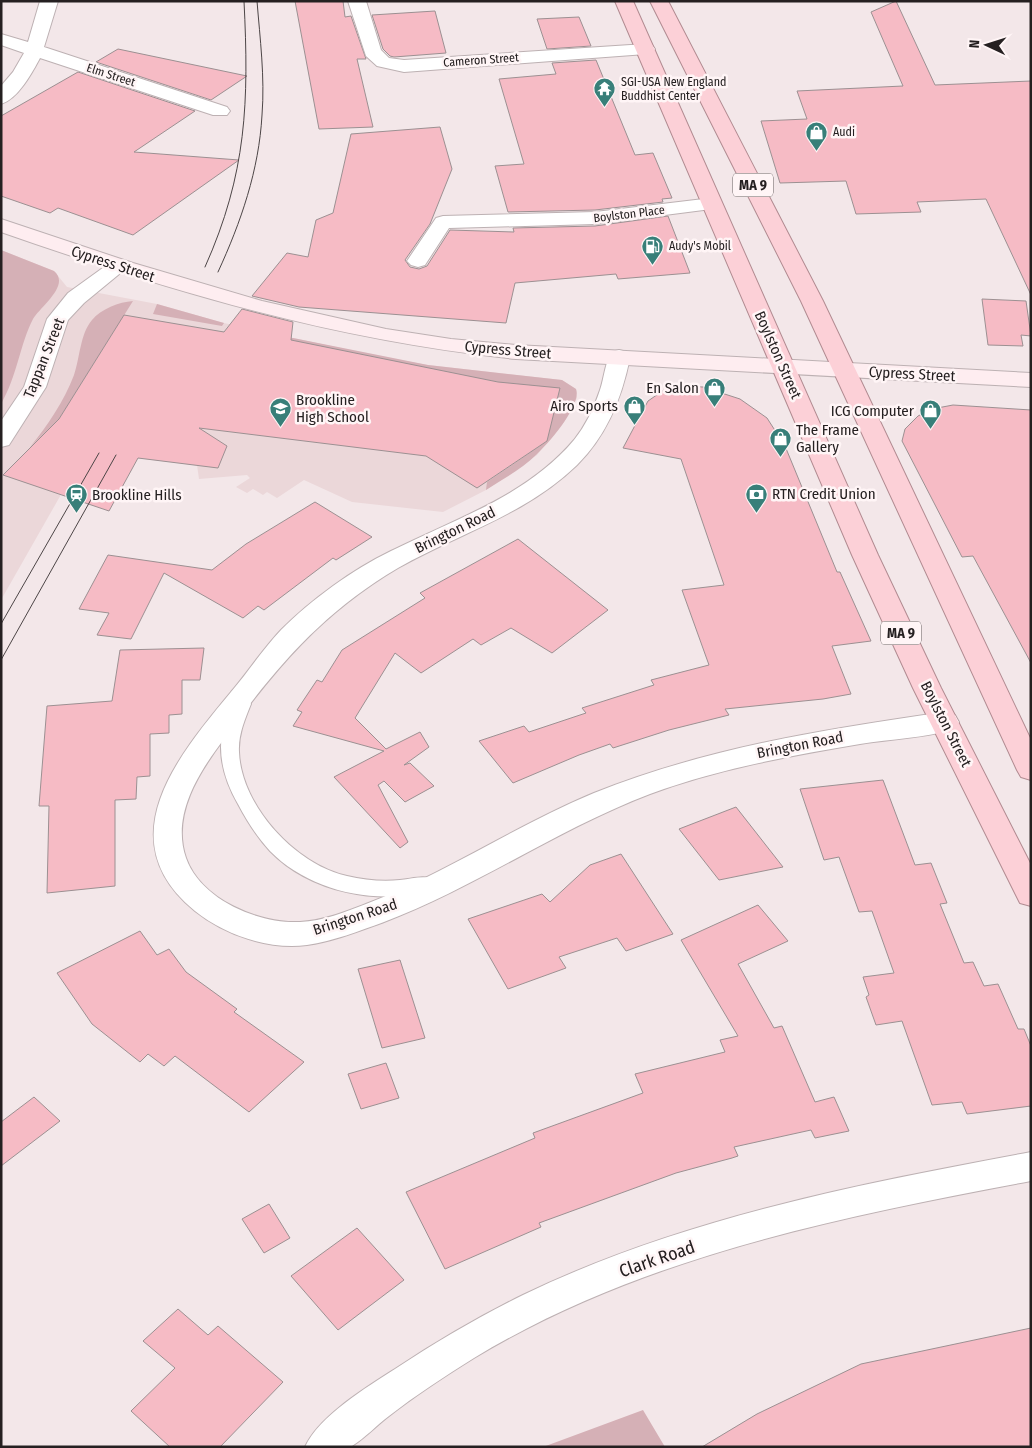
<svg xmlns="http://www.w3.org/2000/svg" width="1032" height="1448" viewBox="0 0 1032 1448" font-family="'Fira Sans Condensed',sans-serif">
<style>
.built{fill:#ebd7d9}
.green{fill:#d5b0b6}
.building{fill:#f6bbc5;stroke:#9c9092}
.lines{fill:none;stroke-linecap:round;stroke-linejoin:round}
.service-casing{stroke:#bdb1b3;stroke-width:2}
.minor-casing{stroke:#bdb1b3;stroke-width:2}
.tertiary-casing{stroke:#bdb1b3;stroke-width:2}
.secondary-casing{stroke:#bdb1b3;stroke-width:2}
.trunk-casing{stroke:#b18b91;stroke-width:2}
.service{fill:#fff;fill-rule:evenodd}
.minor{fill:#fff;fill-rule:evenodd}
.tertiary{fill:#fff;fill-rule:evenodd}
.secondary{fill:#feedf0;fill-rule:evenodd}
.trunk{fill:#fcd0d7;fill-rule:evenodd}
.tram{stroke:#4c4546;stroke-width:1}
.labels{text-anchor:middle;stroke-width:5;stroke-linejoin:round;paint-order:stroke}
.far-street-label{font-size:12px;fill:#252021;stroke:#fff5f6}
.far-poi-label{font-size:12px;fill:#252021;stroke:#fff5f6;text-anchor:start}
.shield{fill:#fff5f6;stroke:#666061;stroke-width:1}
.shield-label{font-size:14px;font-weight:bold;fill:#252021}
.street-label{font-size:15px;fill:#252021;stroke:#fff5f6}
.poi-label{font-size:15px;fill:#252021;stroke:#fff5f6;text-anchor:start}
.near-street-label{font-size:18px;fill:#252021;stroke:#fff5f6}
</style>
<rect width="100%" height="100%" fill="#f3e7e9"/>
<path class="built" d="M 1,250 L 54,271 L 67,287 L 157,304 L 224,323 L 382,357 L 428,365 L 562,380 L 576,389 L 577,398 L 564,422 L 537,455 L 486,490 L 443,512 L 352,502 L 304,480 L 277,498 L 267,492 L 263,495 L 253,489 L 247,493 L 236,487 L 250,478 L 247,475 L 199,479 L 197,465 L 90,452 L 67,484 L 1,600 Z"/>
<path class="green" d="M 1,250 L 54,271 C 71,285 40,307 33,319 C 20,344 17,377 1,404 Z
M 133,301 L 59,419 L 30,447 C 48,425 64,401 74,375 C 80,358 80,334 92,320 C 101,309 119,302 133,301 Z
M 157,304 L 224,323 L 222,326 L 153,314 Z
M 254,337 L 293,338 L 428,365 L 562,380 L 576,389 C 582,405 549,443 537,454 C 522,469 503,479 486,490 L 487,482 L 547,441 L 549,426 L 498,382 Z
M 643,1410 L 665,1447 L 543,1447 Z"/>
<path class="building" d="M 295,1 L 343,1 L 345,17 L 351,16 L 366,59 L 357,59 L 373,127 L 319,129 Z
M 896,1 L 935,85 L 1031,81 L 1031,295 L 986,199 L 917,202 L 921,212 L 856,214 L 846,181 L 780,183 L 761,121 L 807,119 L 797,91 L 903,86 L 871,12 Z
M 435,11 L 446,53 L 394,57 L 390,56 L 383,49 L 372,15 Z
M 579,17 L 591,46 L 547,49 L 537,19 Z
M 118,49 L 247,76 L 211,100 L 96,62 Z
M 596,60 L 635,155 L 653,153 L 672,198 L 662,199 L 663,202 L 595,210 L 508,212 L 495,166 L 524,164 L 499,79 L 556,74 L 552,63 Z
M 78,72 L 195,111 L 134,152 L 239,160 L 133,235 L 58,208 L 50,213 L 1,196 L 1,116 Z
M 440,127 L 452,169 L 430,224 L 405,260 L 410,267 L 419,269 L 427,266 L 450,230 L 514,232 L 513,228 L 595,226 L 668,216 L 690,273 L 618,279 L 616,274 L 515,283 L 506,323 L 299,307 L 252,296 L 287,253 L 308,257 L 316,220 L 333,213 L 351,134 Z
M 982,299 L 1026,301 L 1031,336 L 1021,335 L 1023,346 L 988,345 Z
M 242,309 L 293,322 L 291,340 L 498,382 L 560,388 L 547,441 L 477,488 L 426,456 L 199,428 L 227,446 L 218,468 L 138,458 L 109,511 L 3,475 L 59,419 L 124,315 L 224,332 Z
M 677,386 L 703,387 L 740,399 L 767,418 L 785,446 L 837,572 L 840,572 L 871,641 L 832,646 L 851,694 L 823,699 L 725,709 L 729,715 L 669,730 L 613,748 L 610,744 L 579,755 L 513,783 L 479,741 L 524,726 L 529,732 L 586,713 L 582,708 L 654,685 L 651,680 L 709,665 L 682,590 L 724,585 L 681,459 L 623,448 L 648,401 L 664,390 Z
M 953,405 L 1031,410 L 1031,663 L 973,556 L 962,557 L 902,441 L 905,429 L 918,416 L 932,409 Z
M 315,502 L 372,537 L 336,560 L 333,558 L 264,610 L 258,606 L 243,618 L 164,573 L 131,639 L 97,635 L 109,613 L 79,609 L 108,555 L 212,570 L 246,544 Z
M 518,539 L 608,610 L 552,653 L 511,628 L 481,645 L 473,639 L 421,673 L 395,653 L 355,718 L 386,749 L 420,732 L 429,747 L 404,765 L 410,763 L 434,786 L 405,802 L 384,781 L 378,785 L 408,842 L 400,848 L 334,777 L 384,751 L 293,726 L 302,712 L 297,710 L 317,680 L 322,682 L 342,650 L 425,598 L 420,593 Z
M 204,648 L 200,680 L 182,680 L 182,714 L 169,715 L 169,733 L 150,734 L 150,776 L 137,777 L 136,799 L 115,800 L 115,886 L 47,893 L 49,806 L 39,806 L 47,706 L 112,701 L 120,650 Z
M 883,780 L 915,865 L 931,863 L 947,903 L 940,904 L 964,963 L 973,962 L 984,986 L 998,984 L 1018,1029 L 1024,1029 L 1031,1046 L 1031,1106 L 967,1114 L 962,1102 L 932,1105 L 902,1021 L 876,1025 L 866,997 L 869,995 L 863,977 L 894,973 L 872,911 L 859,912 L 839,857 L 824,860 L 800,789 Z
M 736,807 L 783,867 L 719,880 L 679,829 Z
M 621,854 L 673,934 L 626,951 L 617,938 L 559,957 L 566,968 L 508,989 L 468,919 L 542,894 L 550,902 L 590,865 Z
M 758,905 L 788,941 L 738,964 L 774,1028 L 782,1026 L 815,1102 L 834,1097 L 849,1131 L 815,1138 L 811,1130 L 734,1147 L 738,1156 L 732,1158 L 676,1173 L 539,1223 L 541,1227 L 445,1269 L 406,1192 L 535,1138 L 533,1133 L 643,1093 L 635,1074 L 725,1052 L 720,1040 L 738,1036 L 681,940 Z
M 140,931 L 157,955 L 169,949 L 186,972 L 237,1009 L 234,1012 L 304,1062 L 249,1112 L 175,1056 L 164,1066 L 148,1054 L 140,1062 L 92,1024 L 57,973 Z
M 400,960 L 425,1038 L 382,1048 L 358,969 Z
M 386,1063 L 399,1098 L 361,1109 L 348,1074 Z
M 34,1097 L 60,1121 L 1,1166 L 1,1122 Z
M 269,1204 L 290,1238 L 264,1253 L 242,1219 Z
M 357,1228 L 404,1280 L 338,1330 L 291,1276 Z
M 178,1309 L 208,1335 L 218,1326 L 283,1382 L 220,1447 L 170,1447 L 131,1411 L 175,1368 L 143,1341 Z
M 1031,1328 L 1031,1447 L 702,1447 L 757,1414 L 861,1364 Z"/>
<g class="lines">
<defs>
<path id="service" d="M 242,698 L 249,699 L 251,704 C 245,719 238,735 239,752 C 241,806 296,865 347,876 C 364,880 383,882 400,880 C 412,879 423,875 434,879 L 437,884 L 434,889 C 380,907 310,892 270,851 C 257,837 247,821 238,804 C 218,769 214,735 235,699 Z"/>
<path id="minor" d="M 40,1 L 58,1 L 44,47 L 227,107 L 230,111 L 227,115 L 213,115 L 40,58 C 32,73 18,99 1,104 L 1,86 L 13,72 L 24,53 L 1,45 L 1,34 L 28,42 Z
M 348,1 L 366,1 L 381,50 L 389,58 L 404,60 L 646,44 L 652,45 L 655,49 L 652,53 L 646,54 L 404,72 L 377,66 L 366,56 Z
M 712,198 L 719,200 L 722,204 L 719,208 L 595,224 L 449,228 L 425,265 L 418,267 L 411,265 L 407,261 L 436,218 L 443,216 L 595,212 Z
M 619,350 L 627,352 L 630,357 C 622,398 607,435 577,465 C 524,516 459,533 398,568 C 322,613 275,668 224,739 C 199,772 171,815 186,858 C 201,900 259,924 300,922 C 323,921 345,912 366,904 C 445,874 516,825 594,793 C 706,748 826,729 945,712 L 955,715 L 959,722 L 955,729 C 924,738 891,739 860,744 C 789,756 718,769 650,794 C 558,829 476,887 384,922 C 359,931 334,941 307,945 C 269,950 225,935 195,911 C 108,840 177,757 231,692 C 248,672 263,649 281,630 C 312,599 352,570 391,551 C 455,519 527,496 574,440 C 586,425 594,408 600,390 C 604,378 605,364 611,352 Z
M 1031,1152 L 1031,1181 C 840,1217 642,1256 474,1358 C 445,1376 416,1395 389,1416 C 377,1425 365,1438 352,1446 C 345,1448 315,1447 305,1447 C 319,1416 367,1387 395,1369 C 436,1342 478,1317 523,1295 C 682,1218 859,1184 1031,1152 Z"/>
<path id="tertiary" d="M 118,260 L 125,262 L 129,266 L 84,303 L 68,320 L 46,387 L 9,445 L 1,447 L 1,421 L 24,387 L 47,319 L 68,293 L 111,262 Z"/>
<path id="secondary" d="M 1,219 L 133,263 L 262,301 L 386,329 L 451,339 L 516,345 L 1031,373 L 1031,387 L 516,359 C 334,340 173,292 1,232 Z"/>
<path id="trunk" d="M 615,1 L 633,1 L 878,555 L 941,688 L 1031,865 L 1031,906 L 1020,903 L 1016,895 L 913,688 L 852,555 Z
M 650,1 L 668,1 L 823,301 L 1031,740 L 1031,780 L 1021,777 L 1017,770 L 801,301 Z"/>
</defs>
<use href="#service" class="service-casing"/>
<use href="#minor" class="minor-casing"/>
<use href="#tertiary" class="tertiary-casing"/>
<use href="#secondary" class="secondary-casing"/>
<use href="#trunk" class="trunk-casing"/>
<use href="#service" class="service"/>
<use href="#minor" class="minor"/>
<use href="#tertiary" class="tertiary"/>
<use href="#secondary" class="secondary"/>
<use href="#trunk" class="trunk"/>
<path class="tram" d="M 205,267 C 247,173 249,102 244,1
M 218,272 C 241,222 259,170 262,115 C 265,77 260,39 257,1
M 1,624 L 99,453
M 1,660 L 116,455"/>
</g>
<defs>
<symbol id="temple-pin" viewBox="-11 -11 22 30"><path d="M0 17L-7.5 6A9.5 9.5 0 1 1 7.5 6Z" fill="#387f79" stroke="#fff5f6"/><path d="M0-6L5-2H3V0L6.5 2.5H4V6H1.5V3h-3V6H-4V2.5H-6.5L-3 0V-2H-5Z" fill="#fff"/></symbol>
<symbol id="shop-pin" viewBox="-11 -11 22 30"><path d="M0 17L-7.5 6A9.5 9.5 0 1 1 7.5 6Z" fill="#387f79" stroke="#fff5f6"/><path d="M-5-2.5h2.3a2.7 3.5 0 0 1 5.4 0H5L5.5 6h-11ZM-1.5-2.5h3a1.5 2.3 0 0 0-3 0Z" fill="#fff"/></symbol>
<symbol id="fuel-pin" viewBox="-11 -11 22 30"><path d="M0 17L-7.5 6A9.5 9.5 0 1 1 7.5 6Z" fill="#387f79" stroke="#fff5f6"/><path d="M-5.5-6h7V0h2V4h1.3V-2.5L3-4.5l.8-.8L6-3V5H2.5V1h-1V6h-7ZM-4.2-4.7v3.2H.2V-4.7Z" fill="#fff"/></symbol>
<symbol id="school-pin" viewBox="-11 -11 22 30"><path d="M0 17L-7.5 6A9.5 9.5 0 1 1 7.5 6Z" fill="#387f79" stroke="#fff5f6"/><path d="M0-5L7-2L0 1L-7-2ZM-4 1L0 2.5L4 1V4Q0 6-4 4Z" fill="#fff"/></symbol>
<symbol id="bank-pin" viewBox="-11 -11 22 30"><path d="M0 17L-7.5 6A9.5 9.5 0 1 1 7.5 6Z" fill="#387f79" stroke="#fff5f6"/><path d="M-6-4H6V4H-6ZM0-2.3a2.3 2.3 0 1 0 0 4.6a2.3 2.3 0 1 0 0-4.6Z" fill="#fff"/></symbol>
<symbol id="station-pin" viewBox="-11 -11 22 30"><path d="M0 17L-7.5 6A9.5 9.5 0 1 1 7.5 6Z" fill="#387f79" stroke="#fff5f6"/><path d="M-3-6H3Q5-6 5-4V2Q5 4 3 4L4.5 6H3L1.5 4h-3L-3 6H-4.5L-3 4Q-5 4-5 2V-4Q-5-6-3-6ZM-3.5-4v3h7v-3ZM-3.5 1v1.5H-2V1ZM2 1v1.5H3.5V1Z" fill="#fff"/></symbol>
</defs>
<g fill-rule="evenodd">
<use href="#temple-pin" x="592" y="76" width="25" height="34"/>
<use href="#shop-pin" x="804" y="120" width="25" height="34"/>
<use href="#fuel-pin" x="640" y="234" width="25" height="34"/>
<use href="#shop-pin" x="702" y="376" width="25" height="34"/>
<use href="#shop-pin" x="622" y="394" width="25" height="34"/>
<use href="#school-pin" x="268" y="396" width="25" height="34"/>
<use href="#shop-pin" x="918" y="398" width="25" height="34"/>
<use href="#shop-pin" x="768" y="426" width="25" height="34"/>
<use href="#bank-pin" x="744" y="482" width="25" height="34"/>
<use href="#station-pin" x="64" y="482" width="25" height="34"/>
</g>
<g class="labels">
<g class="far-street-label">
<text transform="translate(481 60) rotate(-4)" y="4">Cameron Street</text>
<text transform="translate(111 75) rotate(18)" y="4">Elm Street</text>
<text transform="translate(629 214) rotate(-7)" y="4">Boylston Place</text>
</g>
<g class="far-poi-label">
<text x="621" y="86">SGI-USA New England<tspan x="621" dy="14">Buddhist Center</tspan></text>
<text x="833" y="136">Audi</text>
<text x="669" y="250">Audy's Mobil</text>
</g>
<g class="shield">
<rect x="733" y="173.5" width="40" height="23" rx="4"/>
<rect x="881" y="621.5" width="40" height="23" rx="4"/>
</g>
<g class="shield-label">
<text x="753" y="190">MA 9</text>
<text x="901" y="638">MA 9</text>
</g>
<g class="street-label">
<text transform="translate(113 264) rotate(18)" y="5">Cypress Street</text>
<text transform="translate(508 350) rotate(5)" y="5">Cypress Street</text>
<text transform="translate(778 355) rotate(66)" y="5">Boylston Street</text>
<text transform="translate(44 358) rotate(-68)" y="5">Tappan Street</text>
<text transform="translate(912 374) rotate(3)" y="5">Cypress Street</text>
<text transform="translate(455 530) rotate(-26)" y="5">Brington Road</text>
<text transform="translate(946 724) rotate(63)" y="5">Boylston Street</text>
<text transform="translate(800 745) rotate(-11)" y="5">Brington Road</text>
<text transform="translate(355 917) rotate(-18)" y="5">Brington Road</text>
</g>
<g class="poi-label">
<text x="699" y="393" text-anchor="end">En Salon</text>
<text x="296" y="405">Brookline<tspan x="296" dy="17">High School</tspan></text>
<text x="618" y="411" text-anchor="end">Airo Sports</text>
<text x="914" y="416" text-anchor="end">ICG Computer</text>
<text x="796" y="435">The Frame<tspan x="796" dy="17">Gallery</tspan></text>
<text x="772" y="499">RTN Credit Union</text>
<text x="92" y="500">Brookline Hills</text>
</g>
<g class="near-street-label">
<text transform="translate(657 1259) rotate(-19)" y="6">Clark Road</text>
</g>
</g>
<rect width="1032" height="1448" fill="none" stroke="#252021" stroke-width="5"/>
<g transform="translate(987 45) rotate(274)" stroke="#fff5f6" stroke-width="4" paint-order="stroke">
<path d="M0-4L9 19L0 12L-9 19Z" fill="#252021"/>
<text y="-8" font-size="14" font-weight="bold" text-anchor="middle" fill="#252021">N</text>
</g>
</svg>
